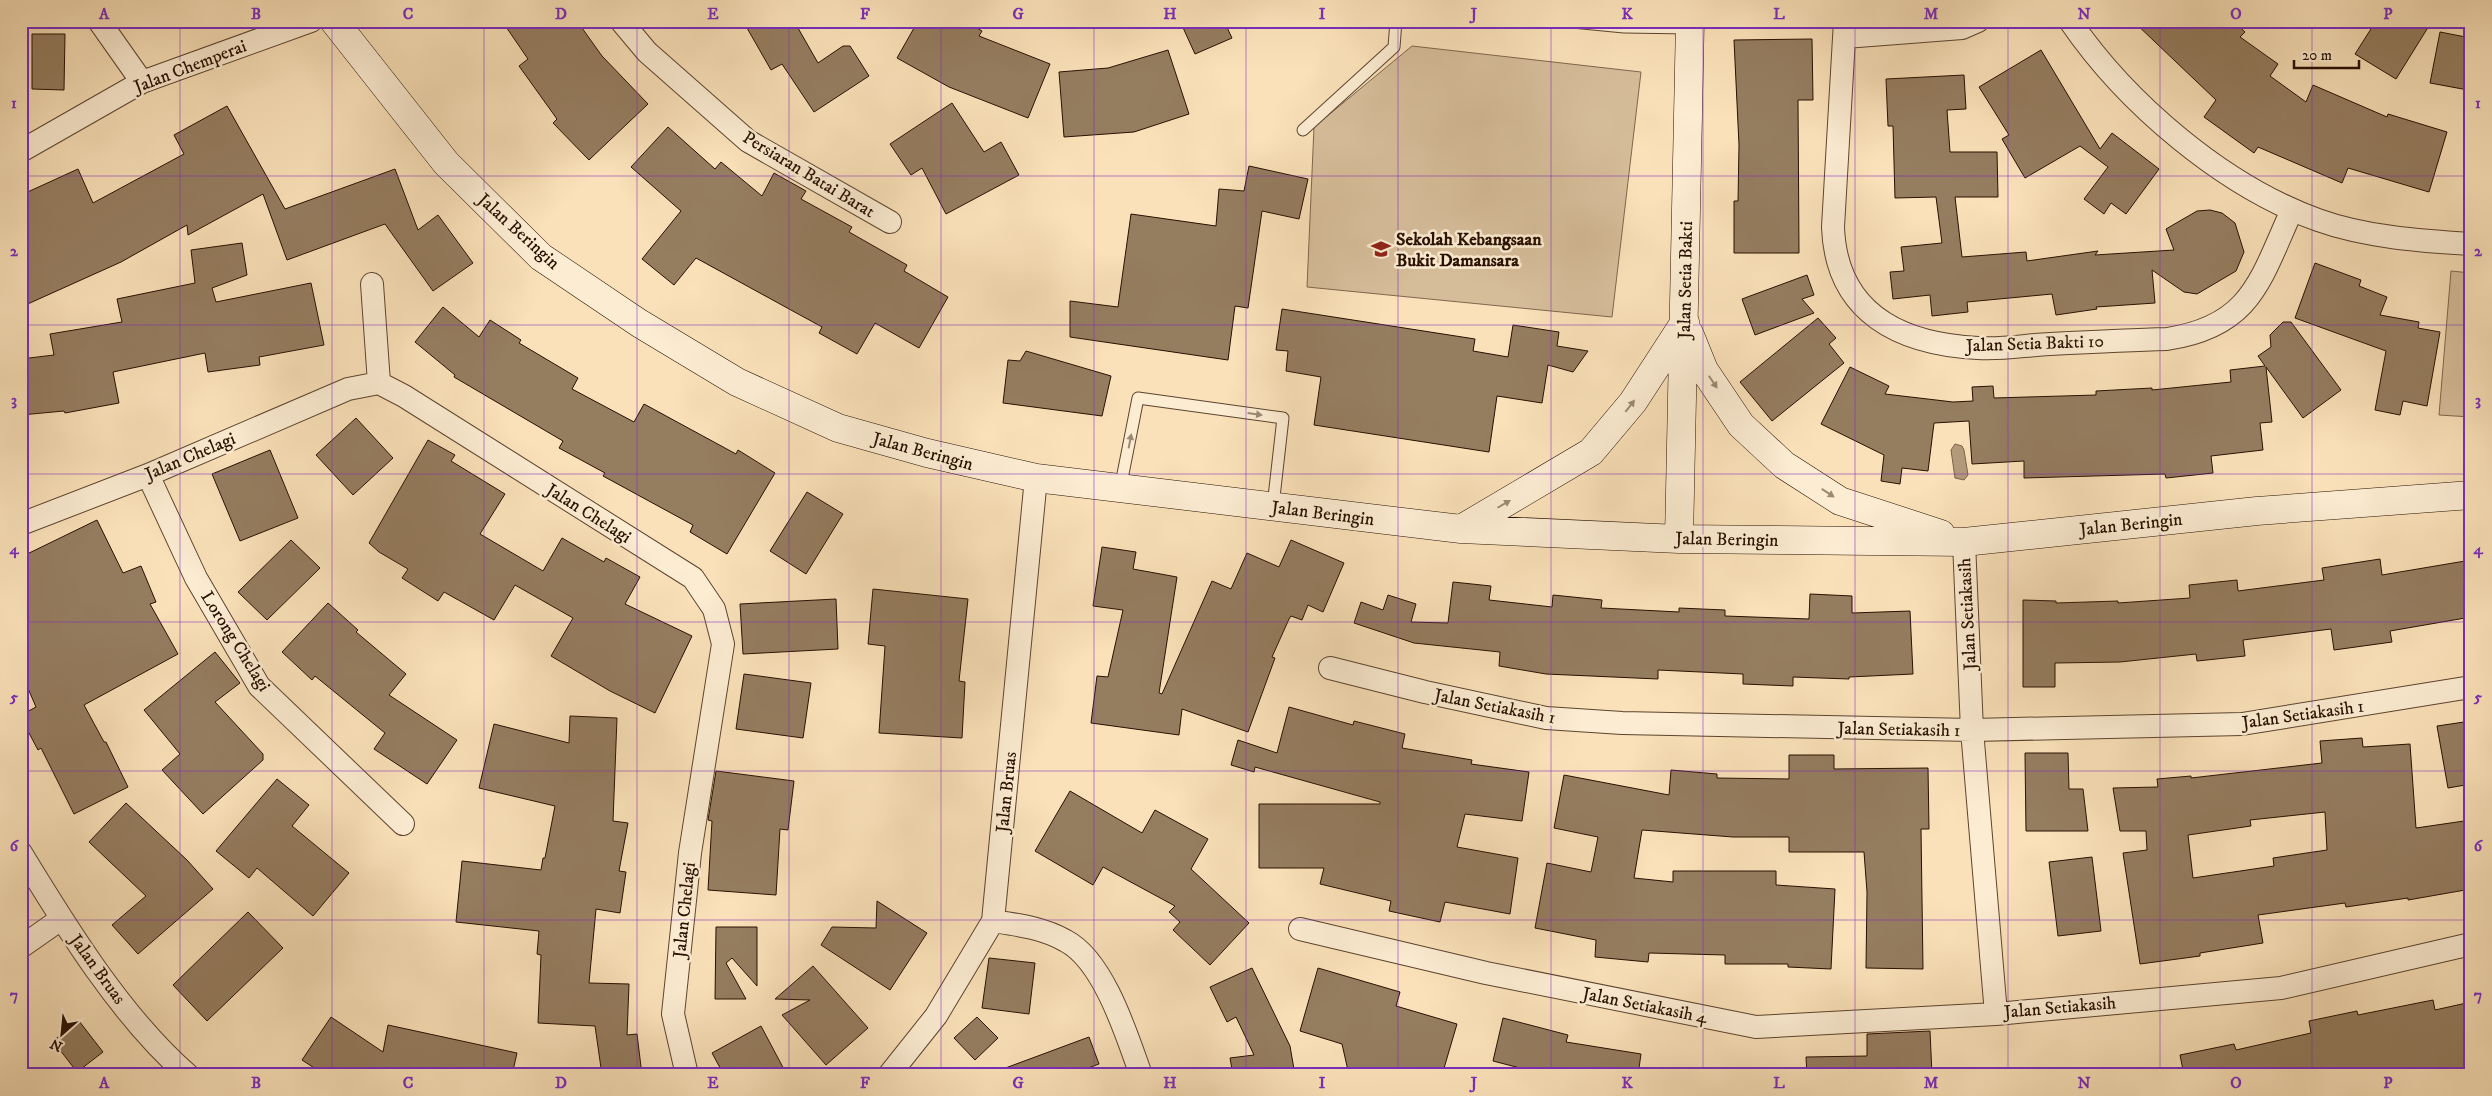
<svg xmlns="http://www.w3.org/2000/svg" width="2492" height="1096" viewBox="0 0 2492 1096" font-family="'IM FELL DW Pica',serif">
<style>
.green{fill:#d6bd9a;stroke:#7f664d}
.water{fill:#b39a7a;stroke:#7b6349}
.building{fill:#957d60;stroke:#281000;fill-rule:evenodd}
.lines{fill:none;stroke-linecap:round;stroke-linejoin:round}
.lane-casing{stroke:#5c442e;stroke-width:13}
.street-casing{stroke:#5c442e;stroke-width:24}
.secondary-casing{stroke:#281000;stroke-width:29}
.lane{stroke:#fcecd2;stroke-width:11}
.street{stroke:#fcecd2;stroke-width:22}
.secondary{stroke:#fcecd2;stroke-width:28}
.oneway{fill:#9d8974}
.grid{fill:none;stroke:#7b2cbf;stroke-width:1;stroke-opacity:0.55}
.labels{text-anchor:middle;stroke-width:5;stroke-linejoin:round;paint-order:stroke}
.street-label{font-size:18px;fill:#281000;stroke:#fcecd2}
.poi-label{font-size:18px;font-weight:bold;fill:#281000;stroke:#fcecd2;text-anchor:start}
.neatline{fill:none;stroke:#7b2cbf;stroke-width:2}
.grid-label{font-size:16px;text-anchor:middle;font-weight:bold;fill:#7b2cbf}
</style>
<rect width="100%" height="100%" fill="#fae1b9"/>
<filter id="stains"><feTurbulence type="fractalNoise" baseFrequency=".004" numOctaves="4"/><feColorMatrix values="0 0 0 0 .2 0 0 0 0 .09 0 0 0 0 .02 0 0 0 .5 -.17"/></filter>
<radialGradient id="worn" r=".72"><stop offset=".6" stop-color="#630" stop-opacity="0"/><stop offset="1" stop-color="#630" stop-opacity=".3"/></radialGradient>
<path class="green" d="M 1412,46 L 1641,72 L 1612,317 L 1307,287 L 1314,127 Z
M 2451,271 L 2471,273 L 2471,417 L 2439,415 Z"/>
<path class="water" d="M 1955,444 L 1962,446 L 1964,450 L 1968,475 L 1964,480 L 1955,478 L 1951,450 Z"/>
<path class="building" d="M 502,21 L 577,21 L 602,56 L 648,104 L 589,160 L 553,123 L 557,119 L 519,66 L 528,59 Z
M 743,21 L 794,21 L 818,63 L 843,46 L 850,46 L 869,76 L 814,112 L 782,64 L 771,70 Z
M 918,21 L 965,21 L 982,31 L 979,36 L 1050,64 L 1028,118 L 949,87 L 897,58 Z
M 1180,21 L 1224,21 L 1232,38 L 1195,54 Z
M 2133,21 L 2233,21 L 2245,32 L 2240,37 L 2278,64 L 2270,76 L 2306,102 L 2313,85 L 2387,117 L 2388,114 L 2447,132 L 2429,192 L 2348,168 L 2342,183 L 2258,147 L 2254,153 L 2204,117 L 2216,100 Z
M 2376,21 L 2432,21 L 2396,79 L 2355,54 Z
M 2440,32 L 2471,38 L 2471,74 L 2468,90 L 2430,83 Z
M 32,34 L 65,34 L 64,90 L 32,89 Z
M 1812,39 L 1813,100 L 1798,100 L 1799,253 L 1734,253 L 1734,201 L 1738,201 L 1739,145 L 1734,40 Z
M 1168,50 L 1189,114 L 1134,132 L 1064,137 L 1059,72 L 1108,68 Z
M 2041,50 L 2100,149 L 2112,133 L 2159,169 L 2126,214 L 2111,203 L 2104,214 L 2084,199 L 2108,167 L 2080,146 L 2025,178 L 2002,139 L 2009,135 L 1979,87 Z
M 1964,75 L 1966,109 L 1947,110 L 1950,152 L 1997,152 L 1998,197 L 1955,197 L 1962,257 L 2026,252 L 2027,261 L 2098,251 L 2095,255 L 2174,250 L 2166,229 L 2197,211 L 2210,210 L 2222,213 L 2235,223 L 2244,252 L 2236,271 L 2197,294 L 2184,292 L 2152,270 L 2155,303 L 2096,307 L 2097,309 L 2056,315 L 2052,294 L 1967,302 L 1968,312 L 1932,316 L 1930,295 L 1893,299 L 1890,272 L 1904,271 L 1901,247 L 1942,243 L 1936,197 L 1895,198 L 1893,126 L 1888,126 L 1886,79 Z
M 952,103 L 984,152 L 1001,142 L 1019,175 L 946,214 L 922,168 L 911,175 L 890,144 Z
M 227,106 L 285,209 L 395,169 L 418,230 L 438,215 L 473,263 L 433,291 L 385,224 L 287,260 L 263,194 L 188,235 L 187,225 L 121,262 L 21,307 L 21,195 L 78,169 L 93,203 L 184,154 L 174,135 Z
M 668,127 L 715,169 L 721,162 L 762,196 L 774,173 L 806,191 L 801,199 L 852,227 L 849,232 L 907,265 L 904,271 L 948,297 L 919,348 L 875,323 L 857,354 L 819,333 L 822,327 L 696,258 L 674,285 L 642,259 L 681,211 L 631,167 Z
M 1249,166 L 1308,179 L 1299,219 L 1262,211 L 1248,308 L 1235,306 L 1228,360 L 1070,337 L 1070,301 L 1118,307 L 1131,214 L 1216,226 L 1219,189 L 1244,191 Z
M 242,243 L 247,275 L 212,288 L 216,302 L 311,283 L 324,345 L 259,357 L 260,365 L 208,372 L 205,353 L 113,372 L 119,403 L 65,413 L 64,411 L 21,415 L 21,359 L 54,355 L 50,334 L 122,322 L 117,299 L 195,283 L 191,250 Z
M 2315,263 L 2361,280 L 2359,286 L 2387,297 L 2380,315 L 2419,322 L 2418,328 L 2440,332 L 2427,406 L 2403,401 L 2400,415 L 2375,410 L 2386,351 L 2295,318 Z
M 1807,275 L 1814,295 L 1802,299 L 1814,313 L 1755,335 L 1742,299 Z
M 443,307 L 479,337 L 490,320 L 521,340 L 519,343 L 578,378 L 572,389 L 634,422 L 644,404 L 736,454 L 738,450 L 775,473 L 727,554 L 690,532 L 693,525 L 603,476 L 605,473 L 559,448 L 563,441 L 454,377 L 455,375 L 415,342 Z
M 1282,309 L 1475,339 L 1473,351 L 1508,357 L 1513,325 L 1559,332 L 1557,346 L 1588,351 L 1573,372 L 1548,365 L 1542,403 L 1497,396 L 1489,452 L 1314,425 L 1321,377 L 1286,371 L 1288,351 L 1276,350 Z
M 1818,318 L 1836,338 L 1829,344 L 1844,363 L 1772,421 L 1740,382 Z
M 2283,322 L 2291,322 L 2341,390 L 2303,418 L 2266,367 L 2272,422 L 2260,423 L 2263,450 L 2211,456 L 2213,473 L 2166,478 L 2165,474 L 2024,478 L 2024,461 L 1972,464 L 1969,421 L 1934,423 L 1928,471 L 1902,468 L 1900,484 L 1881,481 L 1884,455 L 1821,424 L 1850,367 L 1889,386 L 1885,394 L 1953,402 L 1973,401 L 1972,387 L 1993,386 L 1994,398 L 2096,395 L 2096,391 L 2152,388 L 2152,390 L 2231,382 L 2230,370 L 2265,366 L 2258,356 L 2271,347 L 2270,335 Z
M 1026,351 L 1111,376 L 1102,416 L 1003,403 L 1008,360 L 1020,361 Z
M 356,418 L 393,458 L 353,495 L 316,455 Z
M 428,440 L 455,455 L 451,461 L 505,494 L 480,534 L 543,571 L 562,538 L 604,562 L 606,558 L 640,577 L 625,604 L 692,636 L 655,713 L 610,691 L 551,656 L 573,618 L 515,585 L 494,620 L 444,592 L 438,601 L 402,578 L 408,569 L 379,552 L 369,543 Z
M 270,450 L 298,518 L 240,541 L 212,474 Z
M 807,492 L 843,514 L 806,574 L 770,551 Z
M 97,520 L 123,573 L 141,566 L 156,602 L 150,604 L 178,654 L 84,705 L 104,742 L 106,742 L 128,787 L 74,814 L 41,748 L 38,750 L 21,718 L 21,715 L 36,707 L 21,672 L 21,557 Z
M 291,540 L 320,568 L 267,620 L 238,592 Z
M 1291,540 L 1344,563 L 1323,612 L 1308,605 L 1302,620 L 1291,616 L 1289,619 L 1272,657 L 1275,658 L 1248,732 L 1182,709 L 1179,735 L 1091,723 L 1097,676 L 1108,677 L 1123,610 L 1093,606 L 1102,547 L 1136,552 L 1133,569 L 1177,577 L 1159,693 L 1162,694 L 1212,581 L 1231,589 L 1247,553 L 1279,567 Z
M 2380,559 L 2382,575 L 2471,560 L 2471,617 L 2390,631 L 2392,642 L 2334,650 L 2331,629 L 2243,640 L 2245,656 L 2197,661 L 2196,654 L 2120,662 L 2055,663 L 2055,687 L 2023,687 L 2023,600 L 2056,601 L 2056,603 L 2118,601 L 2118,603 L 2190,598 L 2189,585 L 2237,580 L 2238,591 L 2324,580 L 2322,568 Z
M 1453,582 L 1491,586 L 1489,600 L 1552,607 L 1553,595 L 1602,600 L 1601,608 L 1679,612 L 1679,608 L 1725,610 L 1725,616 L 1809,619 L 1810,594 L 1852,596 L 1852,613 L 1910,611 L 1913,674 L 1849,677 L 1849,679 L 1793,677 L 1793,686 L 1743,684 L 1743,674 L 1658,670 L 1658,679 L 1546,674 L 1499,666 L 1500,652 L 1414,643 L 1354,623 L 1361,602 L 1383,610 L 1388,595 L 1416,604 L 1411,622 L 1448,623 Z
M 873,589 L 968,599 L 959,681 L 965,682 L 962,738 L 879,733 L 885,646 L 868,644 Z
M 836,599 L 838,649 L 743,654 L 740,604 Z
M 328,603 L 358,630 L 356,632 L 406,674 L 389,695 L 457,740 L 427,784 L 374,749 L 385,733 L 315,676 L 312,680 L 282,652 Z
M 215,652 L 240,683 L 215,702 L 263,754 L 263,760 L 203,814 L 162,770 L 180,754 L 144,710 Z
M 744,674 L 811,683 L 803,738 L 736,729 Z
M 1289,707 L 1353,725 L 1354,721 L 1405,734 L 1402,748 L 1472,760 L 1471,764 L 1529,772 L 1522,821 L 1465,814 L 1457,847 L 1518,858 L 1510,914 L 1445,902 L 1440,922 L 1389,911 L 1391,901 L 1320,884 L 1324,868 L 1259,868 L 1259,804 L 1380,804 L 1380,802 L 1255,767 L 1254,772 L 1231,765 L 1238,740 L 1277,753 Z
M 570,716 L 617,718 L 613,821 L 628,823 L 619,871 L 626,872 L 620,913 L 596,909 L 589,983 L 629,984 L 627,1035 L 637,1034 L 642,1075 L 602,1075 L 595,1026 L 538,1023 L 541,955 L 537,954 L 539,931 L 456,922 L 462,861 L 541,870 L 543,858 L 545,858 L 555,806 L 479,788 L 494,724 L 569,743 Z
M 2471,721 L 2471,784 L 2448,788 L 2437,726 Z
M 2362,738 L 2363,747 L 2410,744 L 2416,828 L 2471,820 L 2471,889 L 2408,900 L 2408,898 L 2346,907 L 2345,903 L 2258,915 L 2263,943 L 2200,953 L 2200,956 L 2140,964 L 2123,853 L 2147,850 L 2146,831 L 2120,831 L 2113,788 L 2158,787 L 2157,779 L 2191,776 L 2191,778 L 2322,763 L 2320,741 ZM 2325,812 L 2327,850 L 2273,858 L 2274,866 L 2193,878 L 2188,835 L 2251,826 L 2250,820 Z
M 2025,753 L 2068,753 L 2069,789 L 2083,789 L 2088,831 L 2026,831 Z
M 1789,755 L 1834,755 L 1834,769 L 1928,768 L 1929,829 L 1921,829 L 1923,969 L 1866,968 L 1867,892 L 1864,852 L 1789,852 L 1789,837 L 1733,837 L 1642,830 L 1634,878 L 1673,882 L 1673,871 L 1776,871 L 1776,885 L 1835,889 L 1831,969 L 1788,967 L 1788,964 L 1725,964 L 1725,955 L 1649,953 L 1648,962 L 1595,957 L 1596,940 L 1535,928 L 1547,863 L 1591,872 L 1598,837 L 1554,828 L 1564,775 L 1669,795 L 1671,770 L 1717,774 L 1717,778 L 1789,779 Z
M 716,771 L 794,781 L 788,830 L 780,829 L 776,895 L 708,890 L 712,821 L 708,820 Z
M 277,779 L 309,805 L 292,826 L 349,873 L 313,916 L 257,868 L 249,878 L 216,851 Z
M 1070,791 L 1142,833 L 1155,810 L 1208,839 L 1191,869 L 1249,923 L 1210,965 L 1173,930 L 1180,922 L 1169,912 L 1175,906 L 1103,867 L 1093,885 L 1035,851 Z
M 126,803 L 187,860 L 213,889 L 138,954 L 112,925 L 146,896 L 89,842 Z
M 2092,857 L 2101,931 L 2058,936 L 2049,862 Z
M 877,901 L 927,933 L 890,990 L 821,945 L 832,927 L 876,928 Z
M 248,912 L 283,948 L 207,1021 L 173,985 Z
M 716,927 L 757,927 L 757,986 L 732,958 L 726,963 L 746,999 L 715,999 Z
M 989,958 L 1035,963 L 1029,1014 L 982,1008 Z
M 813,966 L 868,1028 L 826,1065 L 782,1015 L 810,1000 L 775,999 Z
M 1252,968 L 1290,1046 L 1295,1075 L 1233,1075 L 1230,1058 L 1254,1055 L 1236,1017 L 1227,1022 L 1210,987 Z
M 1318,968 L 1400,992 L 1396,1006 L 1457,1024 L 1442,1075 L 1349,1075 L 1342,1044 L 1300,1031 Z
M 2433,1000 L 2435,1010 L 2471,1002 L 2471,1075 L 2184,1075 L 2180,1055 L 2234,1044 L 2236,1050 L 2311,1033 L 2309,1021 L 2357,1011 L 2358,1015 Z
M 331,1017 L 383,1052 L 388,1025 L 517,1053 L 512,1075 L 325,1075 L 302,1060 Z
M 977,1017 L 998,1038 L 975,1060 L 954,1038 Z
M 1503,1018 L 1568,1035 L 1566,1042 L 1641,1054 L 1638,1075 L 1547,1075 L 1493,1061 Z
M 79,1021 L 103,1052 L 77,1072 L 53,1041 Z
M 761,1026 L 787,1075 L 724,1075 L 712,1053 Z
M 1930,1031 L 1932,1075 L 1807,1075 L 1806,1057 L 1867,1056 L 1867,1034 Z
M 1089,1037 L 1099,1064 L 1069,1075 L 993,1075 L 992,1073 Z"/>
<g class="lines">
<defs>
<path id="lane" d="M 1562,21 L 1624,27 L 1690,28
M 1303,130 L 1394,47 L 1396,21
M 1120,489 L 1138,398 L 1283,418 L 1273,506"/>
<path id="street" d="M 99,21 L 142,82
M 621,21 L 647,52 L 748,141 L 890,222
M 1845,21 L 1833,227 C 1836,313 1900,344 1978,348 C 2001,350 2026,345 2050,344 C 2089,342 2128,340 2167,339 C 2252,326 2260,280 2292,210
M 2070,21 C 2126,103 2223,186 2318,220 C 2365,237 2421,241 2471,244
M 1845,37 L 1962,28 L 1978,21
M 21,151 L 142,82 L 311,21
M 372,284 L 379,383
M 148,475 L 196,578 L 259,686 L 403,824
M 21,524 L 148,475 L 348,389 L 379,383 L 404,396 L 693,578 L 714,609 L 723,644 L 690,853 L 673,1014 L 687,1075
M 1964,542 L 1972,730 L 1996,1014
M 1330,668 L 1425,692 L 1546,718 L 1622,723 L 1972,730 L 2242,724 L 2471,687
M 21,853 C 66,927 122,1018 188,1075
M 993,921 C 1019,925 1043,928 1066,941 C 1104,961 1127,1036 1141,1075
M 1300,929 L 1486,973 L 1756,1027 L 1996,1014 L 2281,988 L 2471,944
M 21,947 L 61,919
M 889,1075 L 936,1016 L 993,921 L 1036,478"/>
<path id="secondary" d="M 334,21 L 446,163 L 541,257 L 639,323 L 737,382 L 838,428 L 927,453 L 1036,478 L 1461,529 L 1679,539 L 1964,542 L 2257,511 L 2471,495
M 1689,333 L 1704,370 L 1741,425 L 1784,465 L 1840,501 L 1941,534
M 1461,529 L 1591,452 L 1633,402 L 1685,322
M 1679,539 L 1690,21"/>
</defs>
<use href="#lane" class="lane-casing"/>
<use href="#street" class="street-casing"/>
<use href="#secondary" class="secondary-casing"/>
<use href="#lane" class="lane"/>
<use href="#street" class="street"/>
<use href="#secondary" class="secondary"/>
</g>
<defs><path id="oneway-solid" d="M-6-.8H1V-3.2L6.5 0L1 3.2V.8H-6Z" transform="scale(1.25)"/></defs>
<g class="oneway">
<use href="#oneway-solid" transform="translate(1713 382) rotate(56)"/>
<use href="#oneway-solid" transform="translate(1630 406) rotate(-52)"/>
<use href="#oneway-solid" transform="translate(1255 414) rotate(8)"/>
<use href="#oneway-solid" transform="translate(1130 441) rotate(-79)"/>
<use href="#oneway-solid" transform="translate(1828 493) rotate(33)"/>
<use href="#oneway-solid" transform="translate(1504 504) rotate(-30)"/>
</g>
<path class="grid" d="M 180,21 L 180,1075M 332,21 L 332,1075M 484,21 L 484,1075M 637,21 L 637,1075M 789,21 L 789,1075M 941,21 L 941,1075M 1094,21 L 1094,1075M 1246,21 L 1246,1075M 1398,21 L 1398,1075M 1551,21 L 1551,1075M 1703,21 L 1703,1075M 1855,21 L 1855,1075M 2008,21 L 2008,1075M 2160,21 L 2160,1075M 2312,21 L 2312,1075M 21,176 L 2471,176M 21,325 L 2471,325M 21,474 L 2471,474M 21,622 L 2471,622M 21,771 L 2471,771M 21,920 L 2471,920"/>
<defs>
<symbol id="school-bare" viewBox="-9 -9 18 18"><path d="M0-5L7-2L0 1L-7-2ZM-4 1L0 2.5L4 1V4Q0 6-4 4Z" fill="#8f2418" stroke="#fcecd2" stroke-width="2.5" paint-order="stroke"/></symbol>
</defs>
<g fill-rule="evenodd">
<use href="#school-bare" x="1367" y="235" width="28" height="28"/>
</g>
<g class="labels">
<g class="street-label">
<text transform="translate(190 66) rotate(-21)" y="6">Jalan Chemperai</text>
<text transform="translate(809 174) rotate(31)" y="6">Persiaran Batai Barat</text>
<text transform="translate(519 231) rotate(42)" y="6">Jalan Beringin</text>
<text transform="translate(1685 280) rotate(-89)" y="6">Jalan Setia Bakti</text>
<text transform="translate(2035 343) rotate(-2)" y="6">Jalan Setia Bakti 10</text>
<text transform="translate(923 451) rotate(15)" y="6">Jalan Beringin</text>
<text transform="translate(190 456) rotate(-23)" y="6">Jalan Chelagi</text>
<text transform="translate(589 513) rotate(32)" y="6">Jalan Chelagi</text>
<text transform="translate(1323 513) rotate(7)" y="6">Jalan Beringin</text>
<text transform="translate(2131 524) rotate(-6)" y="6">Jalan Beringin</text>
<text transform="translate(1727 539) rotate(1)" y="6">Jalan Beringin</text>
<text transform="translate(1967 614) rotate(-93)" y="6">Jalan Setiakasih</text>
<text transform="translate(236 641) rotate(58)" y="6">Lorong Chelagi</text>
<text transform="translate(1495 706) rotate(11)" y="6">Jalan Setiakasih 1</text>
<text transform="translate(2303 714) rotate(-8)" y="6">Jalan Setiakasih 1</text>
<text transform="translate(1899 729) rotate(1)" y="6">Jalan Setiakasih 1</text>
<text transform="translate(1006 792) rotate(-84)" y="6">Jalan Bruas</text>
<text transform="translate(684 910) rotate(-84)" y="6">Jalan Chelagi</text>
<text transform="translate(98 969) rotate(54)" y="6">Jalan Bruas</text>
<text transform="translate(1645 1005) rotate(11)" y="6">Jalan Setiakasih 4</text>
<text transform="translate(2060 1007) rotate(-5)" y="6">Jalan Setiakasih</text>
</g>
<g class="poi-label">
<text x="1396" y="245">Sekolah Kebangsaan<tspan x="1396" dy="21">Bukit Damansara</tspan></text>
</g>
</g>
<rect width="2492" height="1096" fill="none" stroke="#fae1b9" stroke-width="55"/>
<g transform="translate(62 1034) rotate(207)" stroke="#fcecd2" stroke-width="4" paint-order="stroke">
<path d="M0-4L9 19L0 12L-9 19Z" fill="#281000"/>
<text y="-8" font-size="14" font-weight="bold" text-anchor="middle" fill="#281000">N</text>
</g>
<path d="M2294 60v8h65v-8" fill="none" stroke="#281000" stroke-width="2.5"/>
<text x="2302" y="60" font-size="15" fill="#281000" stroke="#fcecd2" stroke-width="4" paint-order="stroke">20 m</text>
<rect x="28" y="28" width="2436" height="1040" class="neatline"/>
<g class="grid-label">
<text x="104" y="19">A</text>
<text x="256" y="19">B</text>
<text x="408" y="19">C</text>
<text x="561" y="19">D</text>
<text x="713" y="19">E</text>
<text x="865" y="19">F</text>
<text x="1018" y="19">G</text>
<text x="1170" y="19">H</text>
<text x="1322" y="19">I</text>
<text x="1474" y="19">J</text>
<text x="1627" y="19">K</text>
<text x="1779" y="19">L</text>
<text x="1931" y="19">M</text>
<text x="2084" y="19">N</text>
<text x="2236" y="19">O</text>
<text x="2388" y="19">P</text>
<text x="14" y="108">1</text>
<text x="2478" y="108">1</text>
<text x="14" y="256">2</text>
<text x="2478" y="256">2</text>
<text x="14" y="405">3</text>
<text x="2478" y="405">3</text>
<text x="14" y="554">4</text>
<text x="2478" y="554">4</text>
<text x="14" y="702">5</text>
<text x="2478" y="702">5</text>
<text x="14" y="851">6</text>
<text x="2478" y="851">6</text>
<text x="14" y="1000">7</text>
<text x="2478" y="1000">7</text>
<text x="104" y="1088">A</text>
<text x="256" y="1088">B</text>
<text x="408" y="1088">C</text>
<text x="561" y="1088">D</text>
<text x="713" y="1088">E</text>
<text x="865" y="1088">F</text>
<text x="1018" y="1088">G</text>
<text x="1170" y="1088">H</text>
<text x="1322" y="1088">I</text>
<text x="1474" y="1088">J</text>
<text x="1627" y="1088">K</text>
<text x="1779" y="1088">L</text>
<text x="1931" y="1088">M</text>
<text x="2084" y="1088">N</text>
<text x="2236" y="1088">O</text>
<text x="2388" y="1088">P</text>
</g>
<rect width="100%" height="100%" filter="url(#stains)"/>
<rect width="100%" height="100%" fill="url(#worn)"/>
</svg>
